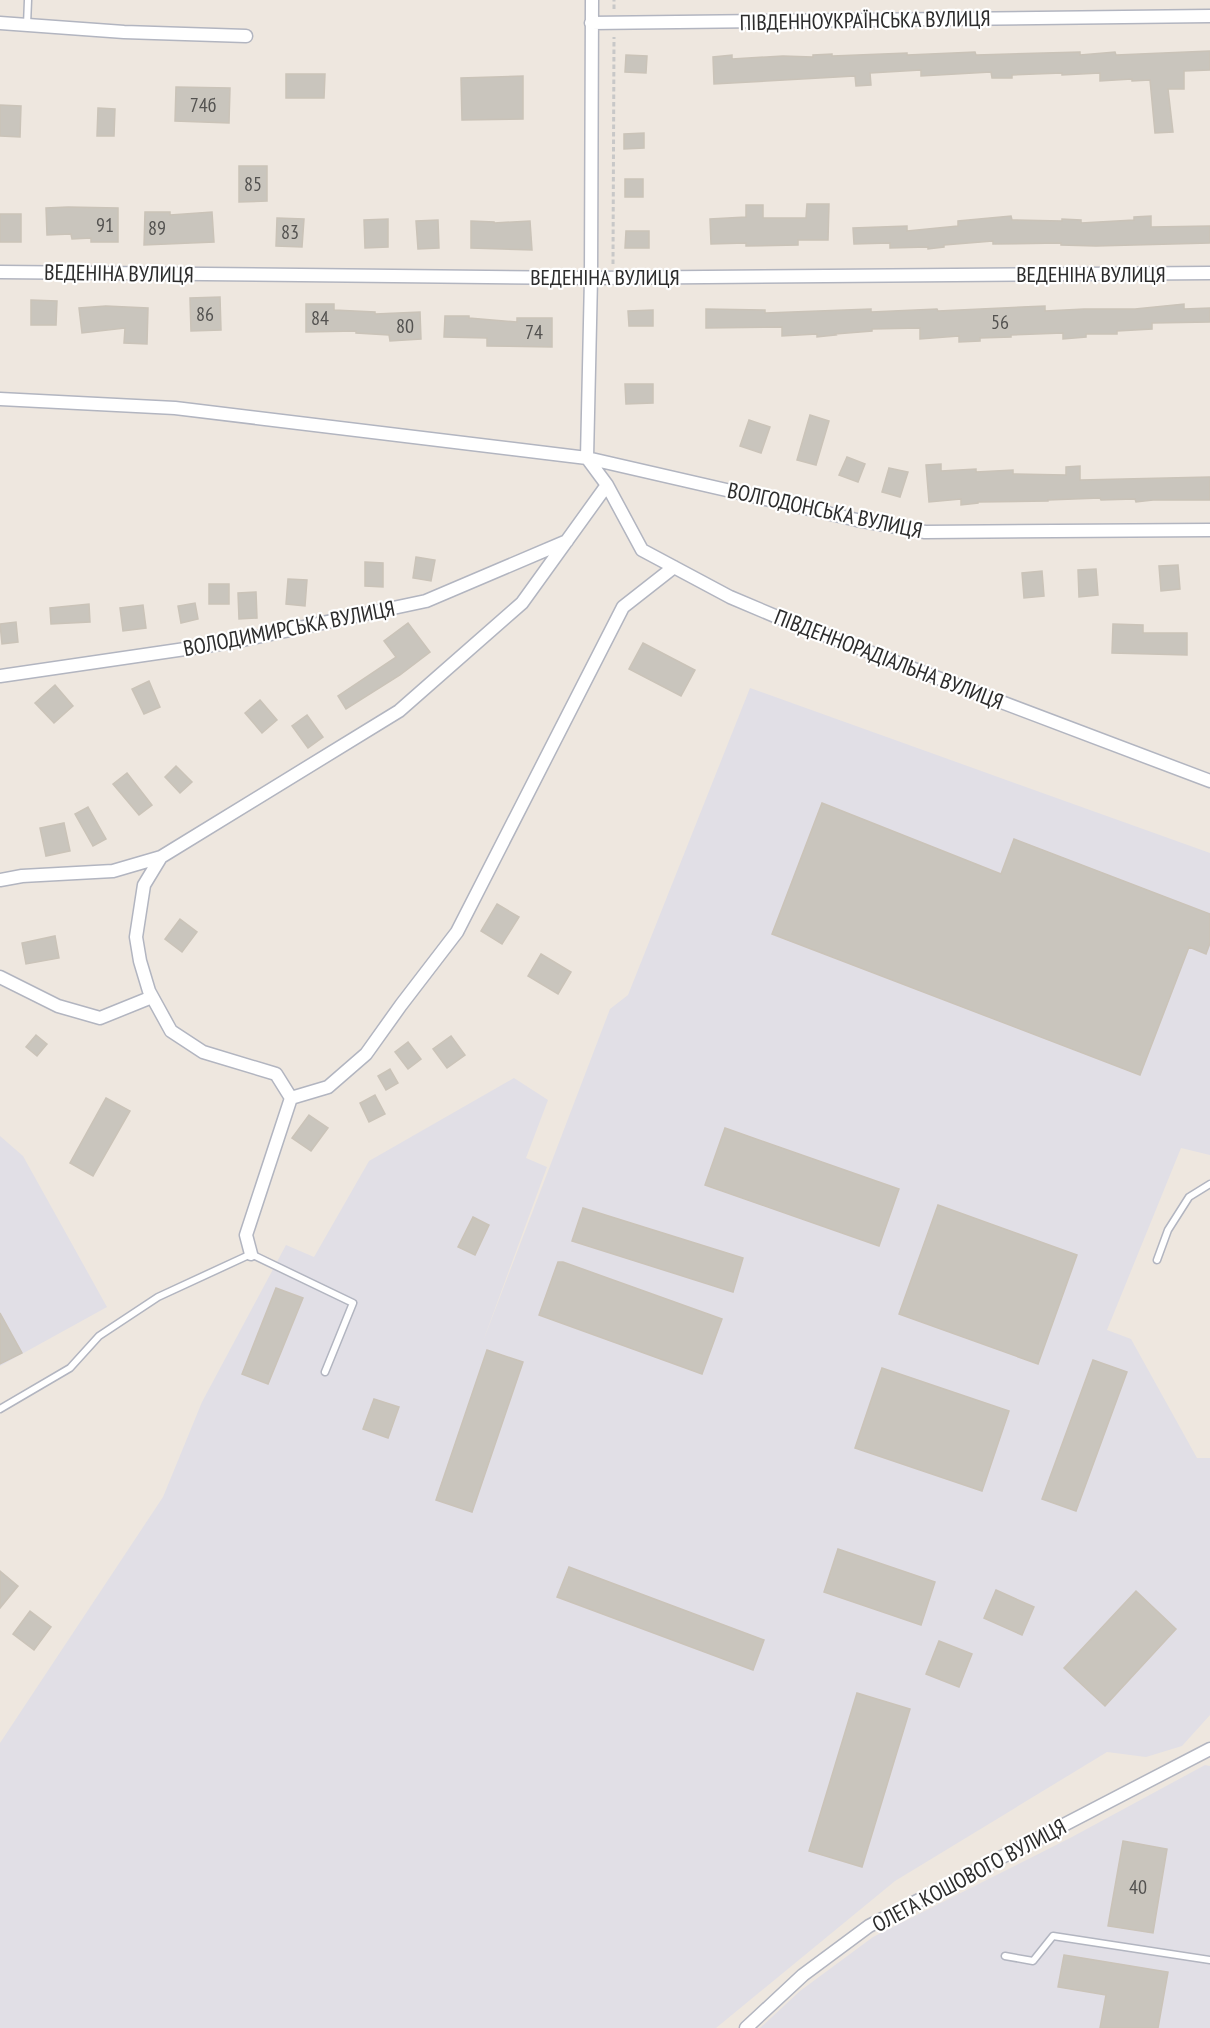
<svg xmlns="http://www.w3.org/2000/svg" width="1210" height="2028" viewBox="0 0 1210 2028" font-family="'PT Sans Narrow',sans-serif">
<style>
.industrial{fill:#e1dfe6}
.building{fill:#c9c5bd;stroke:#cac3b8;stroke-width:1.5}
.lines{fill:none;stroke-linecap:round;stroke-linejoin:round}
.service-casing{stroke:#b2b5c0;stroke-width:9}
.minor-casing{stroke:#b2b5c0;stroke-width:15}
.path{stroke:#c8c8c8;stroke-width:3;stroke-dasharray:4.5 3;stroke-linecap:butt}
.service{stroke:#fff;stroke-width:6}
.minor{stroke:#fff;stroke-width:12}
.labels{text-anchor:middle;stroke-width:4.5;stroke-linejoin:round;paint-order:stroke}
.number-label{font-size:20px;fill:#535250}
.street-label{font-size:22px;fill:#2c2c2c;stroke:#fff}
</style>
<rect width="100%" height="100%" fill="#eee7df"/>
<path class="industrial" d="M 750,688 L 1210,853 L 1210,1155 L 1181,1148 L 1107,1330 L 1131,1339 L 1197,1458 L 1210,1458 L 1210,1715 L 1182,1746 L 1146,1757 L 1107,1752 L 895,1881 L 716,2028 L 0,2028 L 0,1743 L 163,1497 L 202,1402 L 286,1245 L 314,1257 L 369,1161 L 514,1078 L 548,1100 L 526,1158 L 547,1167 L 482,1344 L 610,1009 L 628,995 Z
M 0,1136 L 23,1156 L 107,1307 L 0,1366 Z
M 1205,1765 L 1210,1766 L 1210,2028 L 760,2028 L 800,1991 L 873,1937 L 1072,1837 Z"/>
<path class="building" d="M 1210,51 L 1210,70 L 1184,71 L 1184,89 L 1168,89 L 1173,132 L 1155,133 L 1150,80 L 1132,81 L 1132,79 L 1100,81 L 1100,73 L 1062,75 L 1062,73 L 1012,75 L 1012,78 L 992,78 L 991,72 L 921,76 L 921,70 L 870,73 L 871,85 L 856,86 L 855,76 L 714,84 L 713,57 L 732,55 L 732,59 L 783,56 L 813,57 L 813,55 L 832,54 L 832,56 L 907,53 L 907,55 L 975,52 L 976,55 L 1080,52 L 1080,55 L 1115,52 L 1116,55 Z
M 626,55 L 647,56 L 646,73 L 625,72 Z
M 286,74 L 325,74 L 324,98 L 286,98 Z
M 523,76 L 523,119 L 462,120 L 461,78 Z
M 176,87 L 230,88 L 229,123 L 175,121 Z
M 0,105 L 21,106 L 20,137 L 0,136 Z
M 98,108 L 115,109 L 114,136 L 97,136 Z
M 644,133 L 644,148 L 624,149 L 624,134 Z
M 239,166 L 267,166 L 267,201 L 239,202 Z
M 625,179 L 643,179 L 643,197 L 625,197 Z
M 807,204 L 829,204 L 828,240 L 798,240 L 798,245 L 746,246 L 746,243 L 711,244 L 710,219 L 746,217 L 746,205 L 763,205 L 763,218 L 806,218 Z
M 68,207 L 118,208 L 118,242 L 91,242 L 91,238 L 72,239 L 71,234 L 47,235 L 46,208 Z
M 145,212 L 170,212 L 170,215 L 212,212 L 214,242 L 144,245 Z
M 0,214 L 21,214 L 21,242 L 0,242 Z
M 1011,216 L 1012,220 L 1062,221 L 1062,219 L 1081,220 L 1081,223 L 1134,220 L 1134,217 L 1151,216 L 1151,227 L 1210,226 L 1210,243 L 1096,246 L 1061,245 L 1061,243 L 993,244 L 993,241 L 944,245 L 944,247 L 928,249 L 928,247 L 890,248 L 890,243 L 854,244 L 853,228 L 907,226 L 907,231 L 958,226 L 958,221 Z
M 277,218 L 304,219 L 302,247 L 276,246 Z
M 388,219 L 388,247 L 365,248 L 364,220 Z
M 438,220 L 439,248 L 418,249 L 416,221 Z
M 471,221 L 494,222 L 494,223 L 530,221 L 532,250 L 471,248 Z
M 626,231 L 649,231 L 649,248 L 625,248 Z
M 220,297 L 221,330 L 191,331 L 190,298 Z
M 31,300 L 57,301 L 56,325 L 31,325 Z
M 306,304 L 334,304 L 334,310 L 375,312 L 375,314 L 420,312 L 421,339 L 390,341 L 389,335 L 356,333 L 356,331 L 306,332 Z
M 1184,304 L 1184,309 L 1210,308 L 1210,322 L 1152,323 L 1152,329 L 1117,331 L 1117,334 L 1086,334 L 1086,337 L 1063,339 L 1063,333 L 1011,335 L 1011,337 L 980,338 L 980,341 L 959,342 L 959,336 L 920,339 L 920,328 L 872,329 L 872,331 L 835,334 L 836,335 L 817,337 L 817,334 L 782,336 L 782,327 L 706,328 L 706,309 L 765,310 L 765,313 L 871,309 L 871,312 L 937,309 L 938,311 L 1045,306 L 1045,311 L 1084,309 L 1135,309 Z
M 106,306 L 148,308 L 147,344 L 124,343 L 125,328 L 82,333 L 79,308 Z
M 653,310 L 653,326 L 629,326 L 628,311 Z
M 445,316 L 469,316 L 469,318 L 517,322 L 517,318 L 552,318 L 552,347 L 487,346 L 487,338 L 444,337 Z
M 625,384 L 653,384 L 653,403 L 626,404 Z
M 810,415 L 829,421 L 816,465 L 797,460 Z
M 749,420 L 770,427 L 761,453 L 740,446 Z
M 847,457 L 865,464 L 858,482 L 839,475 Z
M 941,464 L 941,471 L 976,469 L 976,472 L 1013,470 L 1013,474 L 1066,475 L 1066,467 L 1080,466 L 1080,480 L 1210,477 L 1210,500 L 1153,500 L 1136,502 L 1135,499 L 1101,500 L 1100,498 L 1048,500 L 1048,501 L 978,502 L 978,503 L 961,505 L 961,499 L 929,502 L 926,465 Z
M 889,468 L 908,472 L 900,497 L 882,492 Z
M 416,557 L 435,560 L 431,581 L 413,578 Z
M 365,562 L 383,563 L 383,587 L 365,586 Z
M 1178,565 L 1180,589 L 1161,591 L 1159,566 Z
M 1096,569 L 1098,595 L 1079,597 L 1078,570 Z
M 1042,571 L 1044,596 L 1024,598 L 1022,573 Z
M 288,579 L 307,580 L 305,606 L 286,604 Z
M 209,584 L 229,584 L 229,604 L 209,604 Z
M 256,592 L 257,618 L 239,619 L 238,593 Z
M 195,603 L 198,619 L 181,623 L 178,606 Z
M 89,604 L 90,622 L 51,624 L 50,608 Z
M 143,605 L 146,628 L 123,631 L 120,608 Z
M 16,622 L 18,642 L 2,644 L 0,624 Z
M 408,623 L 430,652 L 400,675 L 346,709 L 338,696 L 396,657 L 384,641 Z
M 1113,624 L 1143,625 L 1143,633 L 1187,633 L 1187,655 L 1112,653 Z
M 643,643 L 695,670 L 681,696 L 629,669 Z
M 149,681 L 160,707 L 144,714 L 132,689 Z
M 55,685 L 73,706 L 54,723 L 35,703 Z
M 260,700 L 277,720 L 262,733 L 245,713 Z
M 307,715 L 323,737 L 308,748 L 292,726 Z
M 176,766 L 192,782 L 180,793 L 165,777 Z
M 127,773 L 152,805 L 139,815 L 113,784 Z
M 822,803 L 1001,874 L 1014,839 L 1210,914 L 1210,943 L 1206,954 L 1189,947 L 1140,1075 L 772,934 Z
M 88,807 L 106,839 L 93,846 L 75,814 Z
M 64,823 L 70,851 L 46,856 L 40,828 Z
M 497,904 L 519,917 L 502,944 L 481,931 Z
M 180,919 L 197,932 L 182,952 L 165,939 Z
M 55,936 L 59,958 L 26,964 L 22,943 Z
M 541,954 L 571,972 L 558,994 L 528,976 Z
M 36,1035 L 47,1044 L 37,1056 L 26,1047 Z
M 451,1036 L 465,1055 L 447,1068 L 433,1049 Z
M 408,1042 L 421,1059 L 408,1069 L 395,1052 Z
M 390,1069 L 398,1083 L 386,1090 L 378,1076 Z
M 375,1095 L 385,1114 L 369,1122 L 360,1103 Z
M 106,1098 L 130,1111 L 93,1176 L 70,1163 Z
M 309,1115 L 328,1128 L 311,1151 L 292,1138 Z
M 725,1128 L 899,1189 L 879,1246 L 705,1185 Z
M 938,1205 L 1077,1255 L 1038,1364 L 899,1314 Z
M 583,1208 L 743,1258 L 733,1292 L 572,1241 Z
M 473,1217 L 489,1225 L 475,1255 L 458,1247 Z
M 558,1262 L 563,1262 L 722,1319 L 702,1374 L 539,1315 Z
M 276,1288 L 303,1298 L 268,1384 L 242,1374 Z
M 0,1313 L 22,1353 L 0,1364 Z
M 487,1350 L 523,1362 L 472,1512 L 436,1500 Z
M 1093,1360 L 1127,1372 L 1076,1511 L 1042,1499 Z
M 882,1368 L 1009,1411 L 982,1491 L 855,1448 Z
M 374,1399 L 399,1407 L 388,1438 L 363,1429 Z
M 838,1549 L 935,1582 L 921,1625 L 824,1592 Z
M 569,1567 L 764,1640 L 753,1670 L 557,1597 Z
M 0,1571 L 18,1586 L 0,1608 Z
M 996,1590 L 1034,1607 L 1022,1635 L 984,1618 Z
M 1136,1591 L 1176,1629 L 1105,1706 L 1064,1668 Z
M 30,1611 L 51,1627 L 34,1650 L 13,1634 Z
M 939,1641 L 972,1654 L 959,1687 L 926,1674 Z
M 857,1693 L 910,1709 L 862,1867 L 809,1851 Z
M 1123,1841 L 1167,1849 L 1153,1933 L 1108,1926 Z
M 1064,1955 L 1168,1972 L 1158,2028 L 1100,2028 L 1106,1995 L 1058,1987 Z"/>
<g class="lines">
<defs>
<path id="service" d="M 27,25 L 28,0
M 1157,1260 L 1168,1230 L 1189,1197 L 1210,1184
M 0,1409 L 70,1368 L 99,1336 L 158,1297 L 251,1254 L 353,1303 L 325,1372
M 1005,1956 L 1033,1961 L 1053,1936 L 1210,1960"/>
<path id="minor" d="M 592,0 L 591,278 L 587,458 L 607,485 L 642,550 L 730,597 L 782,619 L 1210,781
M 0,23 L 124,32 L 246,36
M 591,23 L 1210,16
M 0,272 L 591,278 L 1210,273
M 0,399 L 175,408 L 587,458 L 857,520 L 925,532 L 1210,530
M 0,676 L 233,642 L 426,601 L 567,541
M 161,857 L 144,885 L 136,937 L 140,961 L 149,991 L 171,1031 L 203,1052 L 276,1074 L 291,1098 L 328,1087 L 366,1054 L 401,1005 L 457,932 L 623,607 L 674,567
M 0,880 L 22,876 L 113,871 L 161,857 L 399,711 L 522,603 L 607,485
M 0,977 L 58,1006 L 100,1018 L 152,997
M 251,1254 L 246,1235 L 291,1098
M 746,2028 L 803,1975 L 869,1926 L 1210,1749"/>
</defs>
<use href="#service" class="service-casing"/>
<use href="#minor" class="minor-casing"/>
<path class="path" d="M 614,9 L 614,0
M 613,264 L 614,37"/>
<use href="#service" class="service"/>
<use href="#minor" class="minor"/>
</g>
<g class="labels">
<g class="number-label">
<text x="203" y="112">74б</text>
<text x="253" y="191">85</text>
<text x="105" y="232">91</text>
<text x="157" y="235">89</text>
<text x="290" y="239">83</text>
<text x="205" y="321">86</text>
<text x="320" y="325">84</text>
<text x="1000" y="329">56</text>
<text x="405" y="333">80</text>
<text x="534" y="339">74</text>
<text x="1138" y="1894">40</text>
</g>
<g class="street-label">
<text transform="translate(865 20) rotate(-1)" y="8">ПІВДЕННОУКРАЇНСЬКА ВУЛИЦЯ</text>
<text transform="translate(119 273) rotate(1)" y="8">ВЕДЕНІНА ВУЛИЦЯ</text>
<text x="1091" y="282">ВЕДЕНІНА ВУЛИЦЯ</text>
<text x="605" y="285">ВЕДЕНІНА ВУЛИЦЯ</text>
<text transform="translate(825 510) rotate(12)" y="8">ВОЛГОДОНСЬКА ВУЛИЦЯ</text>
<text transform="translate(289 628) rotate(-11)" y="8">ВОЛОДИМИРСЬКА ВУЛИЦЯ</text>
<text transform="translate(889 659) rotate(21)" y="8">ПІВДЕННОРАДІАЛЬНА ВУЛИЦЯ</text>
<text transform="translate(969 1875) rotate(-28)" y="8">ОЛЕГА КОШОВОГО ВУЛИЦЯ</text>
</g>
</g>
</svg>
